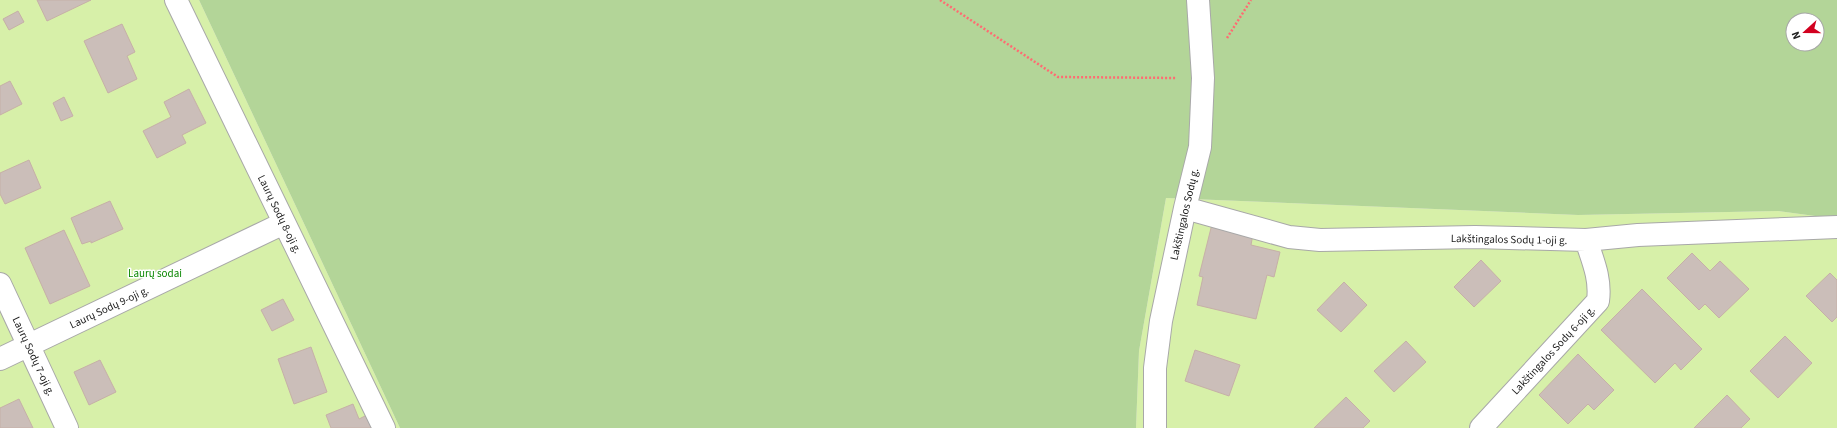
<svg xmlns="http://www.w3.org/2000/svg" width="1837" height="428" viewBox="0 0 1837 428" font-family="'Source Sans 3',sans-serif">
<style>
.grass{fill:#d7f0a9}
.forest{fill:#b3d598;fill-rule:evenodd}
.building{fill:#cbbeb9;stroke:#c6b0a7}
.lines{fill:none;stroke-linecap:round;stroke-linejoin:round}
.street-casing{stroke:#a8a8a8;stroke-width:24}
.path{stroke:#ff6b72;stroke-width:2.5;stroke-dasharray:2 2;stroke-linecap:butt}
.street{stroke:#fff;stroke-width:22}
.labels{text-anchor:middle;stroke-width:3;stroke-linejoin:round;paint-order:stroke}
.street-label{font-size:11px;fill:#212121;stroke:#fff}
.park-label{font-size:11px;fill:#0a8702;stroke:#fff}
</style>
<rect width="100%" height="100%" fill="#f2ede7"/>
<path class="grass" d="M 0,0 L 199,0 L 400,428 L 0,428 Z
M 1166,198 L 1578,215 L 1778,211 L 1837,219 L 1837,428 L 1136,428 L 1139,351 Z"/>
<path class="forest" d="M 199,0 L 1837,0 L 1837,219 L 1778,211 L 1578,215 L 1166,198 L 1139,351 L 1136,428 L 400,428 ZM 1793,20 L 1817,20 L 1817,44 L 1793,44 Z"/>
<path class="building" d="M 37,0 L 91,0 L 47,21 Z
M 18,11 L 24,22 L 9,30 L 3,19 Z
M 122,24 L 135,52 L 127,56 L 137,79 L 108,93 L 84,41 Z
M 10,81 L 22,104 L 0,115 L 0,86 Z
M 189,89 L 206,123 L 182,135 L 186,143 L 157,158 L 143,131 L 171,117 L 164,102 Z
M 64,97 L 73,116 L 61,121 L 53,103 Z
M 29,160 L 41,188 L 5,204 L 0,194 L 0,173 Z
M 110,201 L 123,229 L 91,243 L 91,241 L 82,244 L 71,218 Z
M 1212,224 L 1253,234 L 1251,245 L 1280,252 L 1274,277 L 1267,275 L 1256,319 L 1197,305 L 1203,277 L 1199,276 Z
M 64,230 L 90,286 L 50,304 L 25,248 Z
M 1692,253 L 1710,271 L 1720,261 L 1749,289 L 1719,318 L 1705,304 L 1699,310 L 1667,278 Z
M 1481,260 L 1501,281 L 1474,307 L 1454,287 Z
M 1830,273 L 1837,280 L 1837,317 L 1832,322 L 1806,296 Z
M 1344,282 L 1367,305 L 1341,332 L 1317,310 Z
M 1642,289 L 1702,349 L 1681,370 L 1675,363 L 1655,383 L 1601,330 Z
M 283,299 L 294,320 L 272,331 L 261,310 Z
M 1785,336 L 1812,363 L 1778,398 L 1750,371 Z
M 1406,341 L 1426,362 L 1394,392 L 1374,371 Z
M 311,347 L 327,392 L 294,404 L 278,359 Z
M 1195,350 L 1240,365 L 1229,396 L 1185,381 Z
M 1578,354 L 1614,390 L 1594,410 L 1588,404 L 1568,424 L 1539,395 Z
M 100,360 L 116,392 L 89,405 L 74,372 Z
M 1727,395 L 1750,419 L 1741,428 L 1694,428 Z
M 1346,397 L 1370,421 L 1363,428 L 1314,428 Z
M 19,399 L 33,428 L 0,428 L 0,408 Z
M 353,404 L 359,419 L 367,415 L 373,428 L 331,428 L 326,415 Z"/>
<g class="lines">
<defs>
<path id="street" d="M 176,0 L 384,428
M 1185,208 L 1289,237 L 1320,240 L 1475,237 L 1586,240 L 1638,235 L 1837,227
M 0,284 L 67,428
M 0,359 L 284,223
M 1155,428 L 1155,368 L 1161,321 L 1185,208 L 1200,147 L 1203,78 L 1198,0
M 1481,428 L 1598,301 C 1601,279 1593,261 1586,240"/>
</defs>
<use href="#street" class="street-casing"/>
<path class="path" d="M 940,0 L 1058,77 L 1177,78
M 1227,38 L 1251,0"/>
<use href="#street" class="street"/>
</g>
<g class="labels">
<g class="street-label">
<text transform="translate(280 214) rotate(64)" y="4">Laurų Sodų 8-oji g.</text>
<text transform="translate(1184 214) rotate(-77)" y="4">Lakštingalos Sodų g.</text>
<text transform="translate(1509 239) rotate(1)" y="4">Lakštingalos Sodų 1-oji g.</text>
<text transform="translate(109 307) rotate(-25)" y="4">Laurų Sodų 9-oji g.</text>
<text transform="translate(1553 350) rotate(-47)" y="4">Lakštingalos Sodų 6-oji g.</text>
<text transform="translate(34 356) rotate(65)" y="4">Laurų Sodų 7-oji g.</text>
</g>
<g class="park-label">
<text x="155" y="277">Laurų sodai</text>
</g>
</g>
<g transform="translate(1805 32) rotate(249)"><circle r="19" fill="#ffffff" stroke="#a6a6a6"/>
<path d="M0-3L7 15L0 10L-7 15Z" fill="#d2001f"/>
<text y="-6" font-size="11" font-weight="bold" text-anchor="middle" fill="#212121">N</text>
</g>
</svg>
